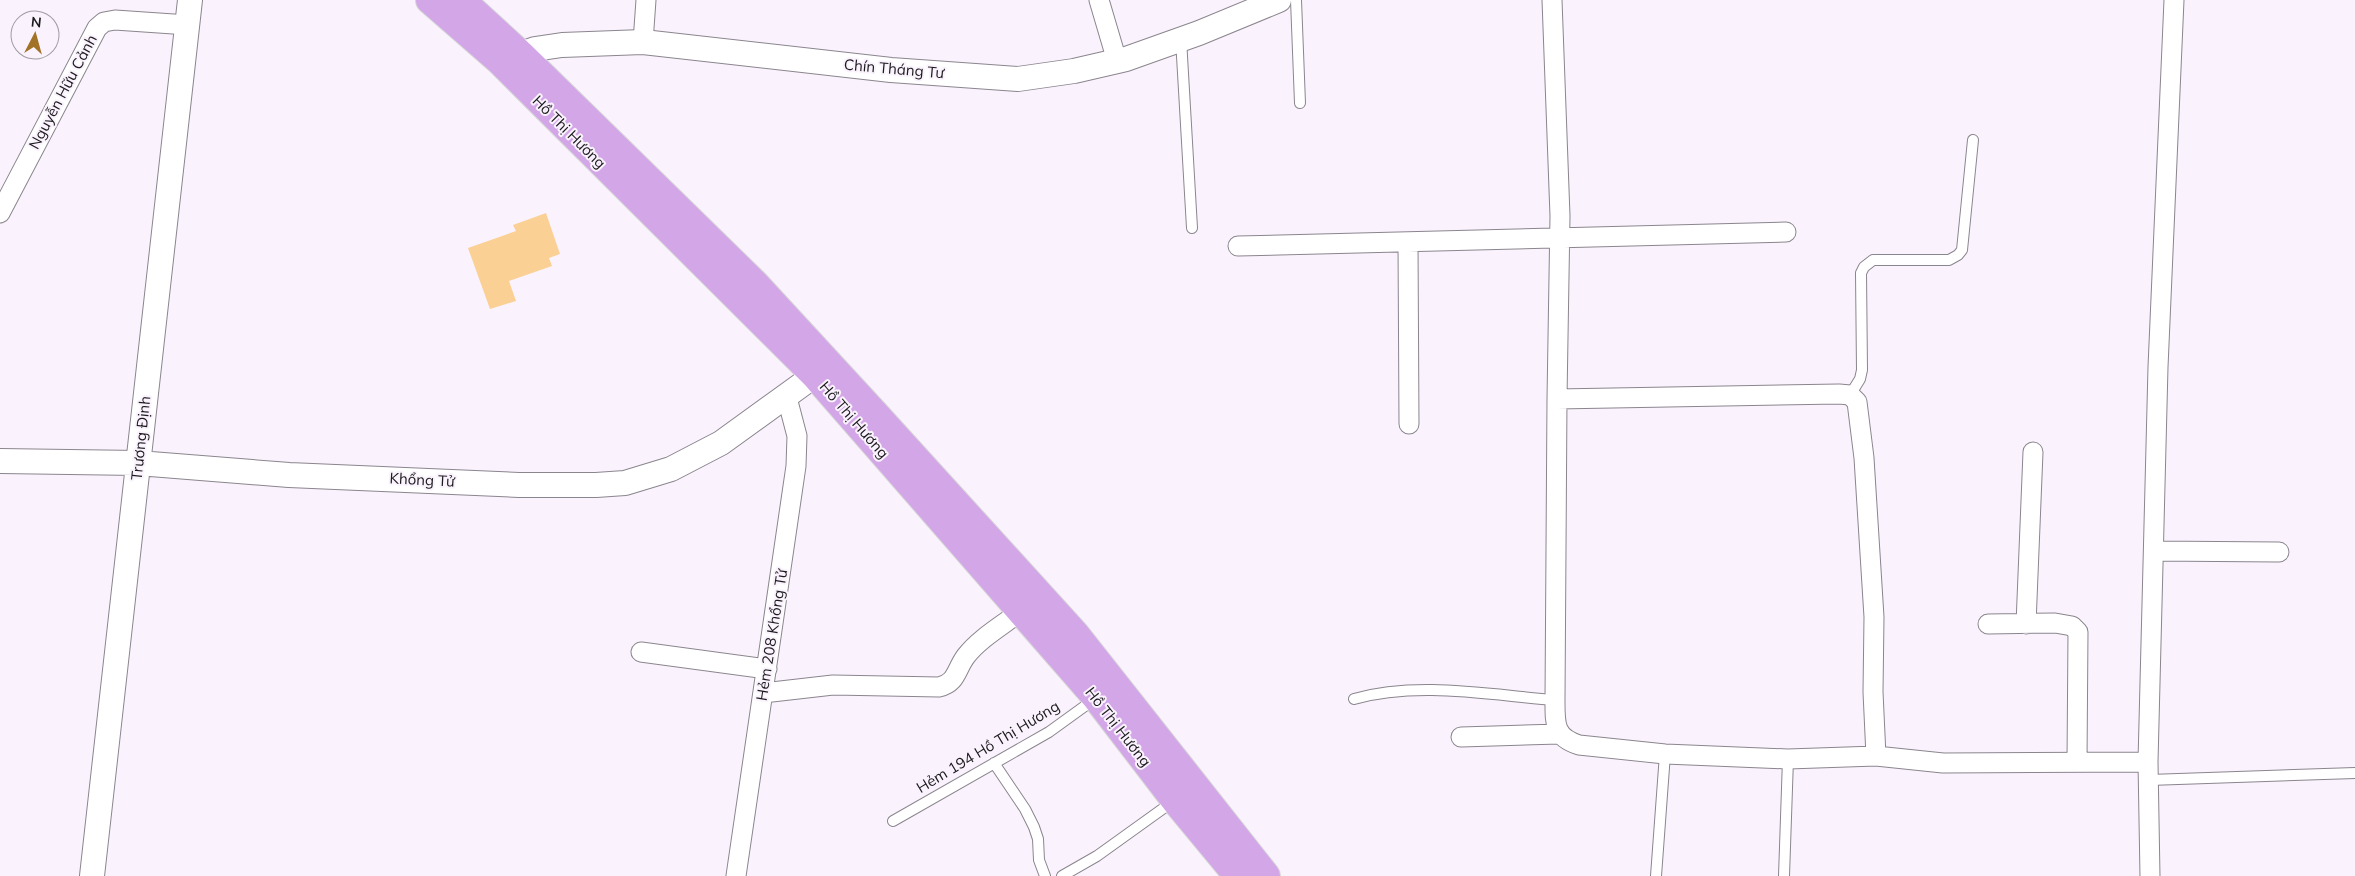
<svg xmlns="http://www.w3.org/2000/svg" width="2355" height="876" viewBox="0 0 2355 876" font-family="Mulish,sans-serif">
<style>
.building{fill:#fbd094}
.lines{fill:none;stroke-linecap:round;stroke-linejoin:round}
.service-casing{stroke:#8b858e;stroke-width:12}
.minor-casing{stroke:#8b858e;stroke-width:21}
.tertiary-casing{stroke:#8b858e;stroke-width:26}
.primary-casing{stroke:#d6d6d6;stroke-width:30}
.service{stroke:#fff;stroke-width:10}
.minor{stroke:#fff;stroke-width:19}
.tertiary{stroke:#fff;stroke-width:24}
.primary{stroke:#d3a6e8;stroke-width:28}
.labels{text-anchor:middle;stroke-width:4;stroke-linejoin:round;paint-order:stroke}
.street-label{font-size:15px;fill:#1b191d;stroke:#faf3fd}
</style>
<rect width="100%" height="100%" fill="#faf3fd"/>
<path class="building" d="M 546,213 L 560,254 L 549,258 L 552,266 L 509,281 L 516,301 L 490,309 L 468,248 L 516,231 L 513,225 Z"/>
<g class="lines">
<defs>
<path id="service" d="M 1296,0 L 1300,103
M 1181,39 L 1192,228
M 1850,395 L 1860,379 L 1862,370 L 1861,273 L 1864,267 L 1873,260 L 1949,260 L 1958,255 L 1962,250 L 1973,140
M 1354,699 C 1418,681 1489,695 1555,700
M 994,763 L 1025,809 L 1034,827 L 1038,839 L 1039,860 L 1045,876
M 2149,780 L 2355,773
M 893,821 L 1049,732 L 1096,698
M 1062,876 L 1097,856 L 1175,800
M 1656,876 L 1665,754
M 1784,876 L 1788,759"/>
<path id="minor" d="M 1099,0 L 1117,61
M 1552,0 L 1560,216 L 1557,399 L 1555,700 C 1555,724 1554,737 1579,745 L 1665,754 L 1788,759 L 1876,756 L 1943,763 L 2148,762
M 643,42 L 646,0
M 0,213 L 97,28 L 104,22 L 115,20 L 188,25
M 1408,242 L 1409,424
M 1238,246 L 1786,232
M 1557,399 L 1839,394 L 1850,395 L 1857,402 L 1864,458 L 1874,617 L 1873,692 L 1876,756
M 2154,551 L 2279,552
M 1988,624 L 2055,623 L 2072,626 L 2078,632 L 2077,762
M 2026,624 L 2033,452
M 641,652 L 767,669
M 763,693 L 833,685 L 939,687 C 957,683 956,669 966,656 C 980,638 1003,625 1021,611
M 1461,737 L 1559,734
M 736,876 L 796,466 L 797,436 L 786,394
M 2150,876 L 2148,762 L 2158,367 L 2174,0"/>
<path id="tertiary" d="M 504,60 L 535,49 L 562,45 L 643,42 L 891,70 L 1018,79 L 1074,71 L 1126,59 L 1199,33 L 1279,0
M 0,461 L 138,463 L 289,475 L 519,485 L 596,485 L 625,483 L 671,469 L 721,443 L 815,375
M 92,876 L 190,0"/>
<path id="primary" d="M 430,0 L 500,61 L 815,375 L 1096,697 L 1175,800 L 1238,876
M 461,0 L 520,54 L 755,284 L 874,413 L 1075,634 L 1266,876"/>
</defs>
<use href="#service" class="service-casing"/>
<use href="#minor" class="minor-casing"/>
<use href="#tertiary" class="tertiary-casing"/>
<use href="#primary" class="primary-casing"/>
<use href="#service" class="service"/>
<use href="#minor" class="minor"/>
<use href="#tertiary" class="tertiary"/>
<use href="#primary" class="primary"/>
</g>
<g class="labels">
<g class="street-label">
<text transform="translate(894 69) rotate(5)" y="5">Chín Tháng Tư</text>
<text transform="translate(63 92) rotate(-62)" y="5">Nguyễn Hữu Cảnh</text>
<text transform="translate(569 132) rotate(45)" y="5">Hồ Thị Hương</text>
<text transform="translate(854 420) rotate(49)" y="5">Hồ Thị Hương</text>
<text transform="translate(141 438) rotate(-84)" y="5">Trương Định</text>
<text transform="translate(422 480) rotate(3)" y="5">Khổng Tử</text>
<text transform="translate(772 635) rotate(-81)" y="5">Hẻm 208 Khổng Tử</text>
<text transform="translate(1118 727) rotate(52)" y="5">Hồ Thị Hương</text>
<text transform="translate(988 747) rotate(-31)" y="5">Hẻm 194 Hồ Thị Hương</text>
</g>
</g>
<g transform="translate(35 35) rotate(6)"><circle r="24" fill="#faf3fd" stroke="#a19ca3"/>
<path d="M0-4L9 19L0 12L-9 19Z" fill="#a27226"/>
<text y="-8" font-size="14" font-weight="bold" text-anchor="middle" fill="#1b191d">N</text>
</g>
</svg>
